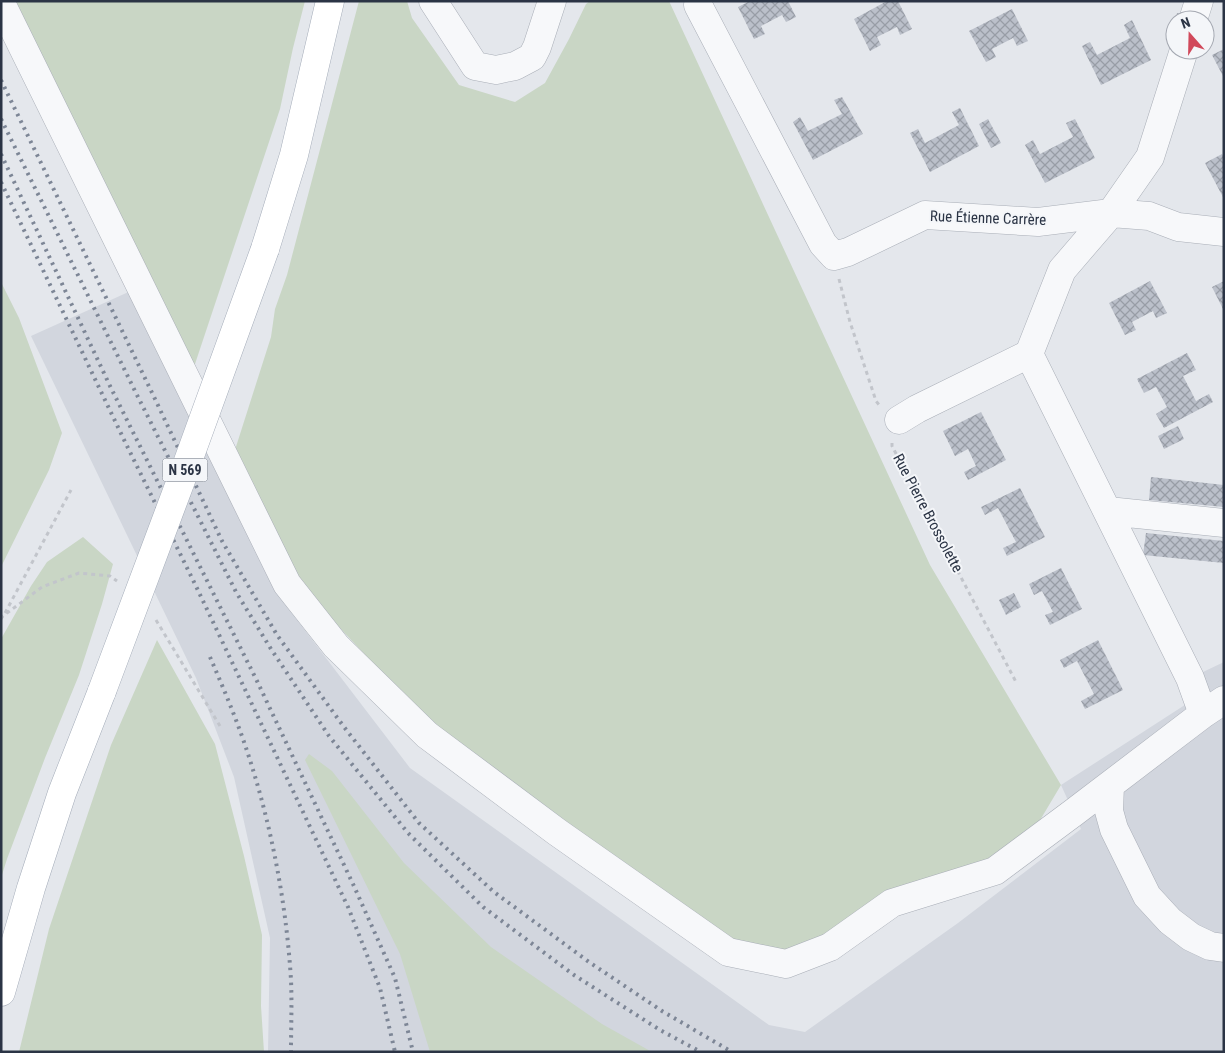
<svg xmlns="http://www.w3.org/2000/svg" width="1225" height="1053" viewBox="0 0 1225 1053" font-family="'Roboto Condensed',sans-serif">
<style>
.built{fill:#d2d6de}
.green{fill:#c9d6c5}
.building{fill:url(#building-cross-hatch)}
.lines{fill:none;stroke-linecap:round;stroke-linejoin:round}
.minor-casing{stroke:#a9aeb7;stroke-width:29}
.major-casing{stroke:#a3abb8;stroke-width:29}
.path{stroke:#c2c5cb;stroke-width:3;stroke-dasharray:4 4;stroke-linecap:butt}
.minor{stroke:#f7f8fa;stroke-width:28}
.major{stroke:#fff;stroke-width:28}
.rail{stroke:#7d8696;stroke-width:4;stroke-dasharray:2.5 5;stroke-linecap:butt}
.major-bridge-casing{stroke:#a3abb8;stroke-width:29;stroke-linecap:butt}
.major-bridge{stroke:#fff;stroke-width:28}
.labels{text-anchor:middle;stroke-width:4;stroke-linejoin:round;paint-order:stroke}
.shield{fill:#f4f6f9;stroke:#676e7b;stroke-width:1}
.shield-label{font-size:14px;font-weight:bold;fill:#2b3445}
.street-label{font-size:15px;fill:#2b3445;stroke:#f4f6f9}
</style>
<defs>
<pattern id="building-cross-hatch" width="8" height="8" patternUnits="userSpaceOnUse" patternTransform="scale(1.25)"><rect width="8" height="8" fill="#bbc0ca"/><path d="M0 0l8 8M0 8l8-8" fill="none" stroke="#989da6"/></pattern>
</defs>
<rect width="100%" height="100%" fill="#e4e7ec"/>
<path class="built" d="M 144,285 L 287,607 L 410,768 L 769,1025 L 805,1032 L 958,923 L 1081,829 L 1061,785 L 1191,701 L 1182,682 L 1224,662 L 1224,1052 L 268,1052 L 270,938 L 234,777 L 196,678 L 31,336 Z"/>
<path class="green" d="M 15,1 L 305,1 L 293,48 L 280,109 L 193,370 Z
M 359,1 L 407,1 L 412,18 L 459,85 L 515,102 L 545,83 L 569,39 L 586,4 L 590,1 L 669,1 L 930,565 L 1061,785 L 1030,837 L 976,867 L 899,897 L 856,911 L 824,940 L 764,961 L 508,792 L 402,694 L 322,609 L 279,549 L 234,453 L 271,337 L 275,309 L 287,275 Z
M 1,282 L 19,318 L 62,433 L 49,470 L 1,567 Z
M 83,537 L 113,564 L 102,604 L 79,675 L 45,758 L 7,859 L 1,878 L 1,639 L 31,586 L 47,562 Z
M 157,640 L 215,744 L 244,856 L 262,935 L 261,1006 L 264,1052 L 19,1052 L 49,929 L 111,745 Z
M 309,754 L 332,771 L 404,863 L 491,947 L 602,1024 L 652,1052 L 430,1052 L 400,954 L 305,760 Z"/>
<path class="building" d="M 750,1 L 788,1 L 796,17 L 786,22 L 782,15 L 761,26 L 765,34 L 754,39 L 738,7 Z
M 887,1 L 898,1 L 912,29 L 900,35 L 897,27 L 877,37 L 881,45 L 870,51 L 854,19 Z
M 1012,9 L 1028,41 L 1017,46 L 1013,38 L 992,49 L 996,57 L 986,62 L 969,31 Z
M 1177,13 L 1183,13 L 1182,20 L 1176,20 Z
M 1132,20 L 1151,60 L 1101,85 L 1082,46 L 1090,42 L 1097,55 L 1130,38 L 1124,25 Z
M 1224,49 L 1224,78 L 1212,55 Z
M 842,97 L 863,134 L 813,160 L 793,122 L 800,117 L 808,131 L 842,114 L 834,100 Z
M 960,108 L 979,146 L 930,172 L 910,133 L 918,129 L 925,143 L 959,125 L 952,112 Z
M 988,119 L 1001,143 L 991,148 L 979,124 Z
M 1075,119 L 1095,158 L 1045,183 L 1025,145 L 1033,140 L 1040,154 L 1073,137 L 1066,123 Z
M 1222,154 L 1224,157 L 1224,199 L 1205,163 Z
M 1150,281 L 1167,313 L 1156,318 L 1153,311 L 1132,322 L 1136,330 L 1125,335 L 1109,303 Z
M 1224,281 L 1224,311 L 1212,287 Z
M 1187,353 L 1196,370 L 1183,376 L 1196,401 L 1209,394 L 1213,402 L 1164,428 L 1156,414 L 1167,407 L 1156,387 L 1144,393 L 1137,379 Z
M 981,412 L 1006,460 L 968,480 L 964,472 L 976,466 L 968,449 L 955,456 L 943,431 Z
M 1178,426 L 1184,439 L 1164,449 L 1158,436 Z
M 1151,477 L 1224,485 L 1224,507 L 1149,500 Z
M 1020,488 L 1045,537 L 1007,556 L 1003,548 L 1016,542 L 998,508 L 985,515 L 981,507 Z
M 1146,533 L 1224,541 L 1224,563 L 1143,555 Z
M 1061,568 L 1082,609 L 1050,625 L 1045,615 L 1053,612 L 1042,591 L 1034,595 L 1029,584 Z
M 1014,593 L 1021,607 L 1006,615 L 999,600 Z
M 1098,640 L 1123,690 L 1085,709 L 1081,701 L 1094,694 L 1077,661 L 1064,668 L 1060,660 Z"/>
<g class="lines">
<defs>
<path id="minor" d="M 433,1 L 475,66 L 496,70 L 515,66 L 532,57 L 537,47 L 552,1
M 1,3 L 287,584 L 336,646 L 427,735 L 557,832 L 728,952 L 786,964 L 830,947 L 892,903 L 995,871 L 1073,813 L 1203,714 L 1224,700
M 698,5 L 823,244 L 834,256 L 848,252 L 925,215 L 1038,222 L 1111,213 L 1149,216 L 1178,227 L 1224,232
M 1193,20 L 1199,1
M 1029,354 L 1190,678 L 1203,714
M 899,420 L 917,409 L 1029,354 L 1062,270 L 1111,213 L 1150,157 L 1184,50
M 1108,511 L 1224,523
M 1110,785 L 1109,811 L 1114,829 L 1147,896 L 1170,921 L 1191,937 L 1210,946 L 1224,948"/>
<path id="major" d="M 265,249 L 294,155 L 330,1
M 1,992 L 31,888 L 62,793 L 102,691"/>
</defs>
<use href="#minor" class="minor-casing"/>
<use href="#major" class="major-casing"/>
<path class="path" d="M 839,279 L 850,322 L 876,401 L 880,406
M 892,443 L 892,446 L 1016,682
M 5,613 L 71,490
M 1,619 L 3,616 L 42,587 L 79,573 L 110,576 L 117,581
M 156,620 L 220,726"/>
<use href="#minor" class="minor"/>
<use href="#major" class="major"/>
<path class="rail" d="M 1,80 L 155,399 L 222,541 L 277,635 L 344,727 L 419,823 L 494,892 L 589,962 L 662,1011 L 732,1052
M 1,119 L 135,391 L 236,592 L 271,649 L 329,736 L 408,833 L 483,907 L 574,975 L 660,1030 L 701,1052
M 1,154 L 110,386 L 257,681 L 353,884 L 395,978 L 413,1052
M 1,182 L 126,444 L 195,584 L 348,907 L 380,988 L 395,1052
M 210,657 C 222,685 234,713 244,742 C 270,818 286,899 291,980 C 292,1004 291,1028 291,1052"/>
<defs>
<path id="major-bridge" d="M 102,691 L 183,475 L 265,249"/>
</defs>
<use href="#major-bridge" class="major-bridge-casing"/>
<use href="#major-bridge" class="major-bridge"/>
</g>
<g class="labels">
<rect class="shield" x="162.5" y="458.5" width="45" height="23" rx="4"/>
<g class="shield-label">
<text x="185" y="475">N 569</text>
</g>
<g class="street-label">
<text transform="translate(988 218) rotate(2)" y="5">Rue Étienne Carrère</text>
<text transform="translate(928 513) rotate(62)" y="5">Rue Pierre Brossolette</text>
</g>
</g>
<rect width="1225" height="1053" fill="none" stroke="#2b3445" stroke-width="5"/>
<g transform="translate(1190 35) rotate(340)"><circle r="24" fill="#f4f6f9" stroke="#a4a8b1"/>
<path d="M0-4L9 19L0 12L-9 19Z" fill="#d1495b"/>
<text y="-8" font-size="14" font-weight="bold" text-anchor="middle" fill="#2b3445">N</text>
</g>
</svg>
